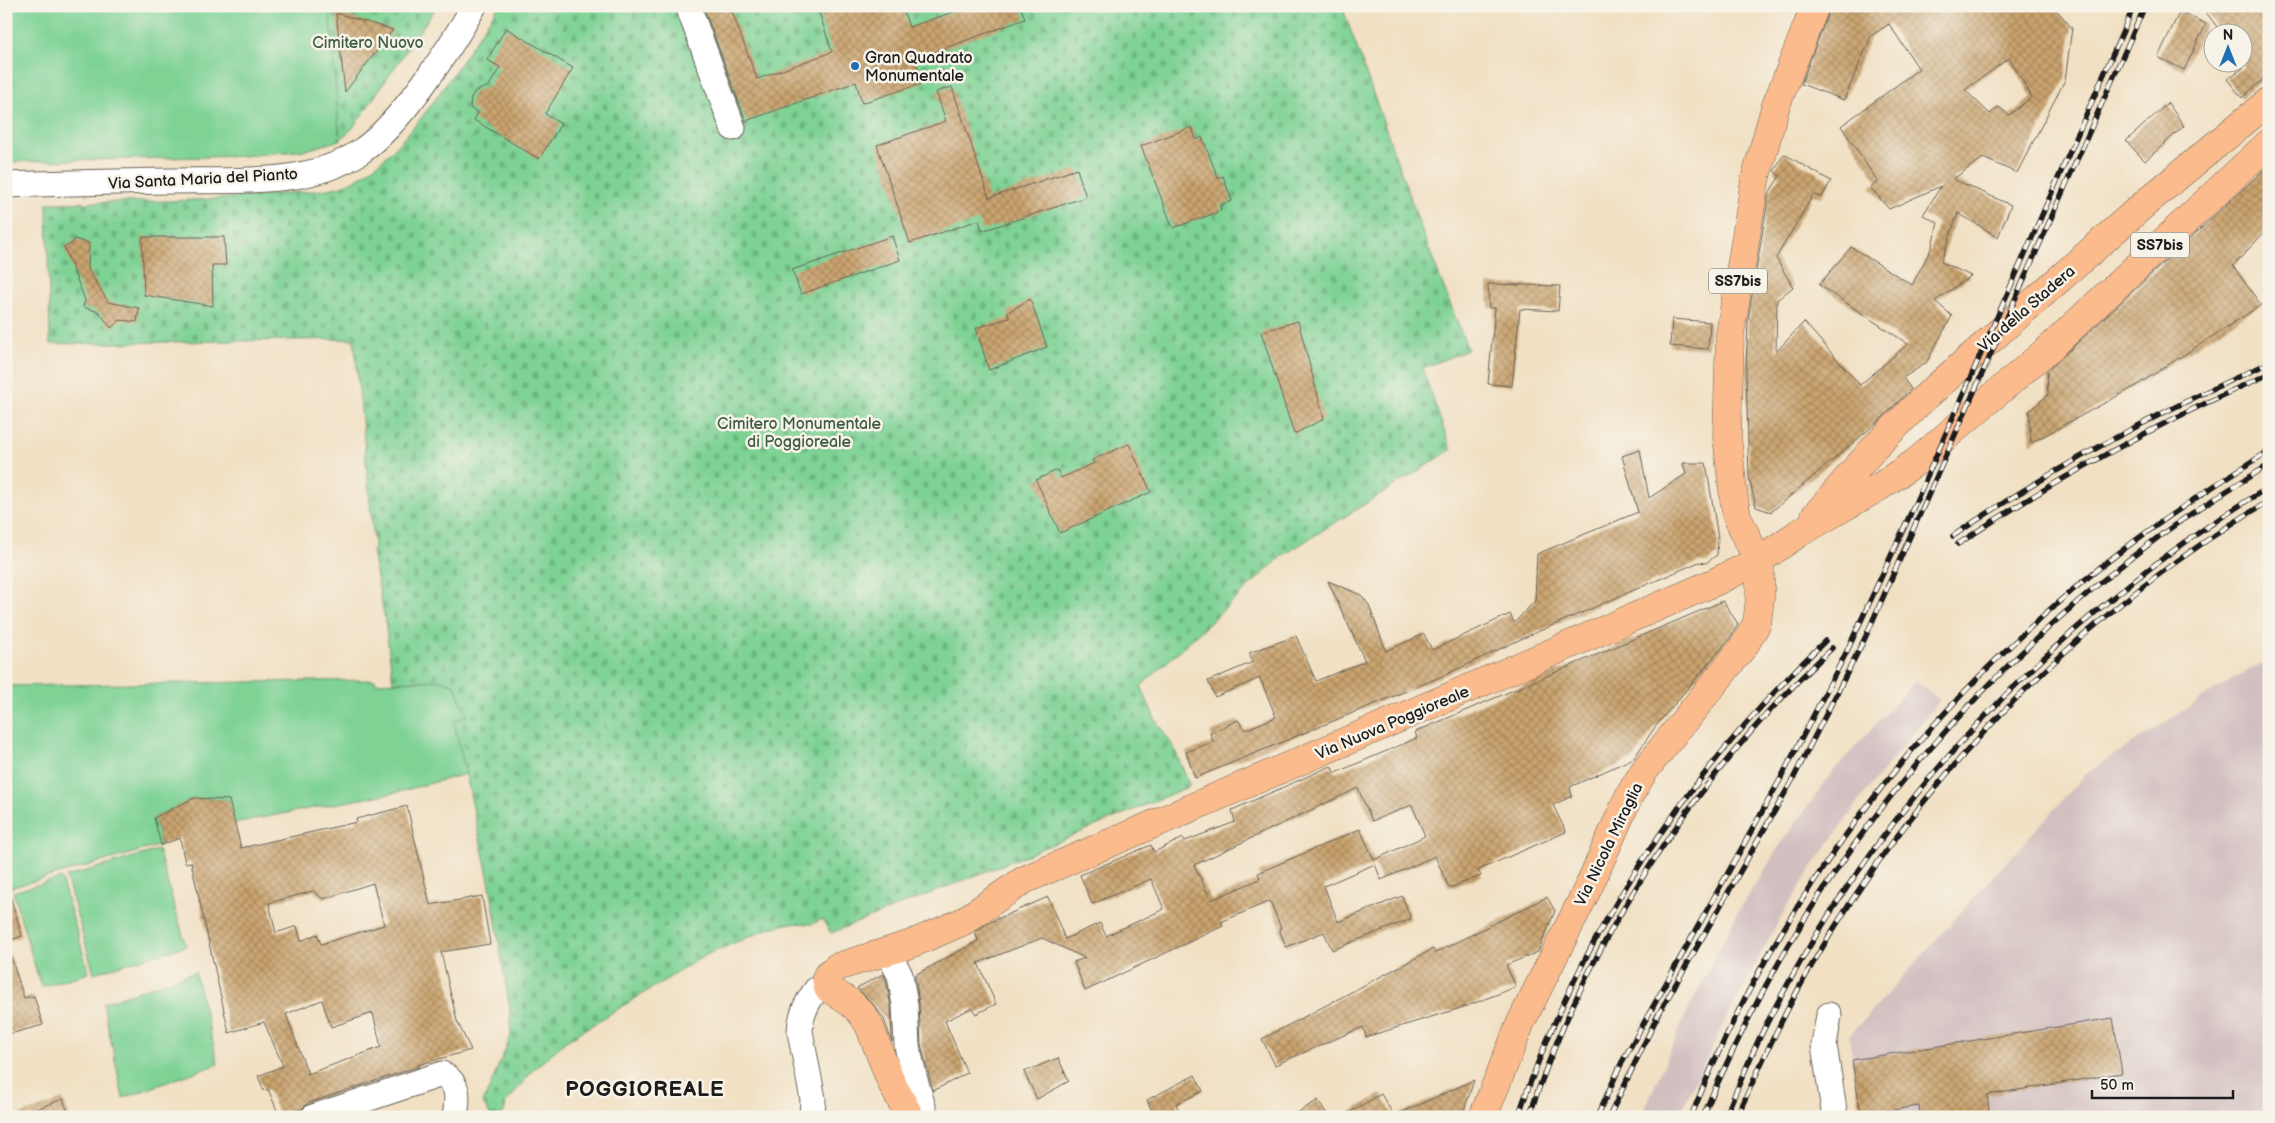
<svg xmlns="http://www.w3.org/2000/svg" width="2275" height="1123" viewBox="0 0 2275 1123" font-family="'Balsamiq Sans',sans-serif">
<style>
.industrial{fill:#d2bfc0}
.green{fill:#7dd294;stroke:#4c7758}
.cemetery{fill:url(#cemetery-stones);stroke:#4c7758}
.building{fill:url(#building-cross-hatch);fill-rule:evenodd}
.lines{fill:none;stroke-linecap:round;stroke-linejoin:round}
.minor-casing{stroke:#676156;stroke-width:27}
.major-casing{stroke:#676156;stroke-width:29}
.minor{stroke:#fff;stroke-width:25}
.major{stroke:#fbbb8d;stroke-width:28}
.rail-casing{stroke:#1c1c1c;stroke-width:5.5}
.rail{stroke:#f7f3e8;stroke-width:4;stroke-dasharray:11;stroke-linecap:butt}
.poi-dot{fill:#1f6fb2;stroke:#f7f3e8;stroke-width:2}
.labels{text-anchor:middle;stroke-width:5;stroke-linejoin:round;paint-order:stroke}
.shield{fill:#f7f3e8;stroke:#5e5c59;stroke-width:1}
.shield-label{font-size:15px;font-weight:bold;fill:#1c1c1c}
.park-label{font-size:16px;fill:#3e5c46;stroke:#f7f3e8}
.poi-label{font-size:16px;fill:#1c1c1c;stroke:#f7f3e8;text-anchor:start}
.street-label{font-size:16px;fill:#1c1c1c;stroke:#f7f3e8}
.district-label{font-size:21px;font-weight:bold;letter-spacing:1px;fill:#1c1c1c;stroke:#f7f3e8}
</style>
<defs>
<pattern id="cemetery-stones" width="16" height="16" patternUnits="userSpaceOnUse" patternTransform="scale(1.25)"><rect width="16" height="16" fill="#7dd294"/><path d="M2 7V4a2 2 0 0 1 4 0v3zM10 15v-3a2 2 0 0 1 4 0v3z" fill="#6bb47f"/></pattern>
<pattern id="building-cross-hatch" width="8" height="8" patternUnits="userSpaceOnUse" patternTransform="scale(1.25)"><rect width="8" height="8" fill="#cba470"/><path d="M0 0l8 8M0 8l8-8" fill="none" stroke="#a4855b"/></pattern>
</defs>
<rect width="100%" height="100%" fill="#f7f3e8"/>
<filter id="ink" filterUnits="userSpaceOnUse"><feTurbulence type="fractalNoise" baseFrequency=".02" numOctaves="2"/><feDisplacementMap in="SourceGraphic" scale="10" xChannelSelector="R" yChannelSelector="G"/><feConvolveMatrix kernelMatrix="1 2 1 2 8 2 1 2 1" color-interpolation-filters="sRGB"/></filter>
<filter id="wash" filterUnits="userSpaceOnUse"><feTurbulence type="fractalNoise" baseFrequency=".0096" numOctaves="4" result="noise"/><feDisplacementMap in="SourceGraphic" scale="20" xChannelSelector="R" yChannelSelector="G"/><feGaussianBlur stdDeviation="1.12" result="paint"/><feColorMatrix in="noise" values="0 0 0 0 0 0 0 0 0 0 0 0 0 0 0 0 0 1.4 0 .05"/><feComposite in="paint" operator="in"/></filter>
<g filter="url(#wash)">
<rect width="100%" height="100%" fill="#f1e0c3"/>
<path class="industrial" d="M 2269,659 L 2269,1117 L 1862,1117 L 1849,1036 L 2086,774 L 2227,682 Z
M 1915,681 L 1940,700 L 1865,793 L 1813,866 L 1779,920 L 1726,1019 L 1678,1117 L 1641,1117 L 1689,1008 L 1738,912 L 1782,842 L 1834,770 Z"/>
<path class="green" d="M 6,6 L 330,6 L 340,140 L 306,150 L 244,156 L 6,162 Z
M 375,680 L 375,683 L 440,680 L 454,684 L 467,716 L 454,721 L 466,774 L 398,792 L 234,823 L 229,800 L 194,798 L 154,818 L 161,845 L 6,889 L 6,686 Z
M 158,850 L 186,946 L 94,973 L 66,877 Z
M 61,878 L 89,973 L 41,987 L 13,892 Z
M 195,972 L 218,1064 L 123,1098 L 103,1003 Z"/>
<path class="cemetery" d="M 329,6 L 437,6 L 353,128 L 340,140 Z
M 499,6 L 1342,6 L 1423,234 L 1468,350 L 1422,368 L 1451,450 L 1282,556 L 1141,686 L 1155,719 L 1174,748 L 1190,786 L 1022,857 L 831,933 L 822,919 L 812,924 L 791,923 L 770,928 L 706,955 L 566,1041 L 533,1070 L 506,1103 L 504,1113 L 497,1117 L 491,1117 L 483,1103 L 511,1036 L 510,1010 L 490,885 L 454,721 L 467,716 L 454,684 L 440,680 L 393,682 L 385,620 L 372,551 L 374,550 L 374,542 L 354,339 L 50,344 L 47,203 C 127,202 208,202 289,193 C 310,191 336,191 355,180 C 415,144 458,63 499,6 Z"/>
<g id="blocks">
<path class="building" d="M 703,6 L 730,6 L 757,79 L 832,52 L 817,6 L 902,6 L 909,27 L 971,6 L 1020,6 L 1025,19 L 915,59 L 923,83 L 862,103 L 856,82 L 746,121 Z
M 1831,6 L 2053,6 L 2072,28 L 2065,80 L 2017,173 L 1983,158 L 1953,179 L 2011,205 L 1998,237 L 1958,213 L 1941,262 L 1971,276 L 1935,301 L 1952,316 L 1926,363 L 1903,378 L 1911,389 L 1879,421 L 1771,512 L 1756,507 L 1749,477 L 1746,372 L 1748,320 L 1769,193 L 1780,176 L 1774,171 L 1784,154 L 1831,181 L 1822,197 L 1813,195 L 1776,258 L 1793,287 L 1777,300 L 1776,352 L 1804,322 L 1860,385 L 1908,344 L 1819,285 L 1851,247 L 1912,285 L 1931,249 L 1938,223 L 1923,215 L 1941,186 L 1889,209 L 1870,187 L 1878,182 L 1841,126 L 1919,69 L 1889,24 L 1871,36 L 1844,100 L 1801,84 ZM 2009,58 L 2032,97 L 2009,115 L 1999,107 L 1990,114 L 1965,90 Z
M 2201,6 L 2269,6 L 2269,74 L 2242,98 L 2227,79 L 2243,68 L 2242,32 L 2221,32 Z
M 2180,11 L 2206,24 L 2184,70 L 2158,57 Z
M 336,13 L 393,30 L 345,92 Z
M 506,28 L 573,68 L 545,114 L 561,124 L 539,159 L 474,120 L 478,113 L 470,108 L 471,98 L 474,92 L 489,86 L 500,67 L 487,60 Z
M 952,87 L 989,198 L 1077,169 L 1086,197 L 982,231 L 979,220 L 910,243 L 877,145 L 946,121 L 936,92 Z
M 2168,103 L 2184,126 L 2145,161 L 2126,141 Z
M 1192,127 L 1196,140 L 1202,137 L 1218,178 L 1223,176 L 1232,201 L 1220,205 L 1221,211 L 1173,228 L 1141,146 Z
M 2269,165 L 2269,227 L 2233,266 L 2261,305 L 2134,387 L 2031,443 L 2029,411 L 2048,395 L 2047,371 Z
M 892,236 L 900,260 L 801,294 L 792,270 Z
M 142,237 L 224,237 L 226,265 L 212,265 L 213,306 L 144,295 Z
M 74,239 L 89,243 L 88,269 L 108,302 L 139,308 L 137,322 L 120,320 L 111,328 L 99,312 L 83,307 L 85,300 L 64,247 L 73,243 Z
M 1488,284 L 1560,286 L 1558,311 L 1520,309 L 1512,386 L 1488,384 L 1495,308 L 1489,308 Z
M 1030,299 L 1047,347 L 989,370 L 976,328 L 1009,318 L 1008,312 Z
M 1672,319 L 1710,322 L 1708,349 L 1670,346 Z
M 1298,321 L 1324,419 L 1294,434 L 1261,332 Z
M 1129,444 L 1151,492 L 1060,533 L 1036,480 L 1057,470 L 1061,478 L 1094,463 L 1092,460 Z
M 1640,450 L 1649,498 L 1686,474 L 1683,463 L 1706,463 L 1718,538 L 1717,555 L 1706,563 L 1699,562 L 1521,639 L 1445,675 L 1195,778 L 1186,752 L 1213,742 L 1210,733 L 1238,720 L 1245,730 L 1276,717 L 1260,678 L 1215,697 L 1208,681 L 1253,662 L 1249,653 L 1296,636 L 1316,681 L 1365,661 L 1328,581 L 1361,595 L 1369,605 L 1386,651 L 1424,634 L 1432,650 L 1510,614 L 1514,623 L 1535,601 L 1537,554 L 1638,512 L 1622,456 Z
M 1723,601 L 1738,624 L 1731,637 L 1655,727 L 1634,758 L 1570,787 L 1572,796 L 1553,805 L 1566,832 L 1478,870 L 1481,876 L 1449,888 L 1435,856 L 1381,880 L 1375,864 L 1324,886 L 1338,922 L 1402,896 L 1411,919 L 1332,950 L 1324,932 L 1286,947 L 1279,929 L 1281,928 L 1270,901 L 1221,922 L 1223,926 L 1085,991 L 1074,962 L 1085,958 L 1042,938 L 978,963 L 996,1004 L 976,1014 L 972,1008 L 945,1021 L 967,1073 L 933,1091 L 921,1044 L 919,1004 L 915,975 L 978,941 L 975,932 L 988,923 L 1048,897 L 1065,939 L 1100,923 L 1106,936 L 1164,909 L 1151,879 L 1092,904 L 1080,875 L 1151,845 L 1154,852 L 1183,838 L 1185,841 L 1235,822 L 1232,810 L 1331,766 L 1335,773 L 1417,738 L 1415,732 ZM 1358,788 L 1372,821 L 1412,805 L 1425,836 L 1374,860 L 1360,829 L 1258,873 L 1260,879 L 1211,900 L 1194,865 Z
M 194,798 L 229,800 L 241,848 L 357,822 L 356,819 L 407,806 L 430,905 L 482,896 L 490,944 L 441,952 L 457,1021 L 471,1050 L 418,1065 L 419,1067 L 414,1068 L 308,1103 L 302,1109 L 279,1115 L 268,1089 L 264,1091 L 258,1076 L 283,1066 L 264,1022 L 229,1033 L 191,862 L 185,863 L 180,838 L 161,845 L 154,818 ZM 373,883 L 384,925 L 321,944 L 317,934 L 301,941 L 297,926 L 276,933 L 269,903 L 313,891 L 323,899 ZM 322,1000 L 331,1027 L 373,1013 L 381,1047 L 308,1074 L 286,1014 Z
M 10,895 L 22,936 L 6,942 L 6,896 Z
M 1547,897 L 1555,911 L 1538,952 L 1506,965 L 1516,987 L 1467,1006 L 1366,1037 L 1363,1027 L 1275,1065 L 1262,1039 L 1433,949 L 1435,953 Z
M 6,954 L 10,954 L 24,998 L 34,996 L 43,1025 L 6,1035 Z
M 883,974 L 886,980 L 891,1007 L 892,1042 L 884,1019 L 875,1006 L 857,988 Z
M 2113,1018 L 2122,1073 L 1987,1095 L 1990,1117 L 1920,1117 L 1919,1106 L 1861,1115 L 1852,1060 Z
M 1058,1058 L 1069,1081 L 1037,1099 L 1024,1072 Z
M 1195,1075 L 1203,1091 L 1176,1104 L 1179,1111 L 1168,1117 L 1155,1117 L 1147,1100 Z
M 1474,1080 L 1462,1117 L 1341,1117 L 1381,1094 L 1394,1116 Z
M 63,1099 L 70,1117 L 20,1117 L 20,1115 Z
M 1318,1100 L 1329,1117 L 1291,1117 Z"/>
</g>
</g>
<g filter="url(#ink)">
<use href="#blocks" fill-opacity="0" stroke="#676156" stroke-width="1"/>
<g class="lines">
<defs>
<path id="minor" d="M 688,6 L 733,128
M 6,185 C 60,183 115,182 169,181 C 231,179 306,188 360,152 C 399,126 451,47 474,6
M 891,958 L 900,975 L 905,1005 L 907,1046 L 915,1080 L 926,1117
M 1829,1015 L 1824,1045 L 1835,1117
M 313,1117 L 442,1074 C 460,1084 458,1098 455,1117
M 812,1117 L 813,1099 L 800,1032 C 800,1016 806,1003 816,990"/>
<path id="major" d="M 1815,516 L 1875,447 L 1922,400 L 2149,200 L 2269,101
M 910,1117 L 891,1082 L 869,1025 L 862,1014 L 852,1004 L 828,988 L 826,978 L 828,974 L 837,967 L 911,944 L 962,922 L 1024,880 L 1715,582 L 1758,561 L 1799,533 L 1879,487 L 1916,462 L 2052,346 L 2269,143
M 1483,1117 L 1521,1022 L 1589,886 L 1629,796 L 1644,771 L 1744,646 L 1757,623 L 1760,598 L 1760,566 L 1737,516 L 1734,499 L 1727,437 L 1730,334 L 1755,180 L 1775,108 L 1815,6"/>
</defs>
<use href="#minor" class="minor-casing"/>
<use href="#major" class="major-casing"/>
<use href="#minor" class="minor"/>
<use href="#major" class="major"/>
<defs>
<path id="rail" d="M 1953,536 C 2053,468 2158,412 2269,363
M 1958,544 C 2057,478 2160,422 2269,374
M 1518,1117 C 1580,934 1686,774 1825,641
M 1529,1117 C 1587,940 1696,775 1832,648
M 1597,1117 L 1622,1062 L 1781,778 L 1846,653 L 1910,515 L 2134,6
M 1609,1117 L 1658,1015 L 1793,779 L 1865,638 L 2145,6
M 1691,1117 C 1775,903 1922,709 2102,566 C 2155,524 2211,487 2269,451
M 1703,1117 C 1714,1089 1727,1063 1740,1036 C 1837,836 1986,664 2165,532 C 2198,508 2234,486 2269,465
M 1725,1117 C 1737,1090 1748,1062 1761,1035 C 1873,809 2054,618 2269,487
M 1737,1117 C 1762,1061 1787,1006 1819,953 C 1928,769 2085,610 2269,501"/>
</defs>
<use href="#rail" class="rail-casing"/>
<use href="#rail" class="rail"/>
</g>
</g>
<circle class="poi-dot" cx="855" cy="66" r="5"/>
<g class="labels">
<g class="shield">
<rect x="2131" y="232.5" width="58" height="25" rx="4"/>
<rect x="1709" y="268.5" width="58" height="25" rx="4"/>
</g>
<g class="shield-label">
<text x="2160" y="250">SS7bis</text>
<text x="1738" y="286">SS7bis</text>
</g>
<g class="park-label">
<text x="368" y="48">Cimitero Nuovo</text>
<text x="799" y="429">Cimitero Monumentale<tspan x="799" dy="18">di Poggioreale</tspan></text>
</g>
<g class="poi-label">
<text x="865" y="63">Gran Quadrato<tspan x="865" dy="18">Monumentale</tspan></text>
</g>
<g class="street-label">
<text transform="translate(203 178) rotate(-3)" y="6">Via Santa Maria del Pianto</text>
<text transform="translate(2026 308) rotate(-41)" y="6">Via della Stadera</text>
<text transform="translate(1392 722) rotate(-23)" y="6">Via Nuova Poggioreale</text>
<text transform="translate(1608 844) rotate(-64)" y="6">Via Nicola Miraglia</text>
</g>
<g class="district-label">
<text x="645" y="1096">POGGIOREALE</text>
</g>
</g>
<rect width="2275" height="1123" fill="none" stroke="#f7f3e8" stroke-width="25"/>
<g transform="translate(2228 48)"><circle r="24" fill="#f7f3e8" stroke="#9f9d96"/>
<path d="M0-4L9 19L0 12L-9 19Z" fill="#1f6fb2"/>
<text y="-8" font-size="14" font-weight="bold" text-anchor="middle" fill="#1c1c1c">N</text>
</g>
<path d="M2092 1090v8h141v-8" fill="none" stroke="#1c1c1c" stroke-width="2.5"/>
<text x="2100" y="1090" font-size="15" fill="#1c1c1c" stroke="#f7f3e8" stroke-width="4" paint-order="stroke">50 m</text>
</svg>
